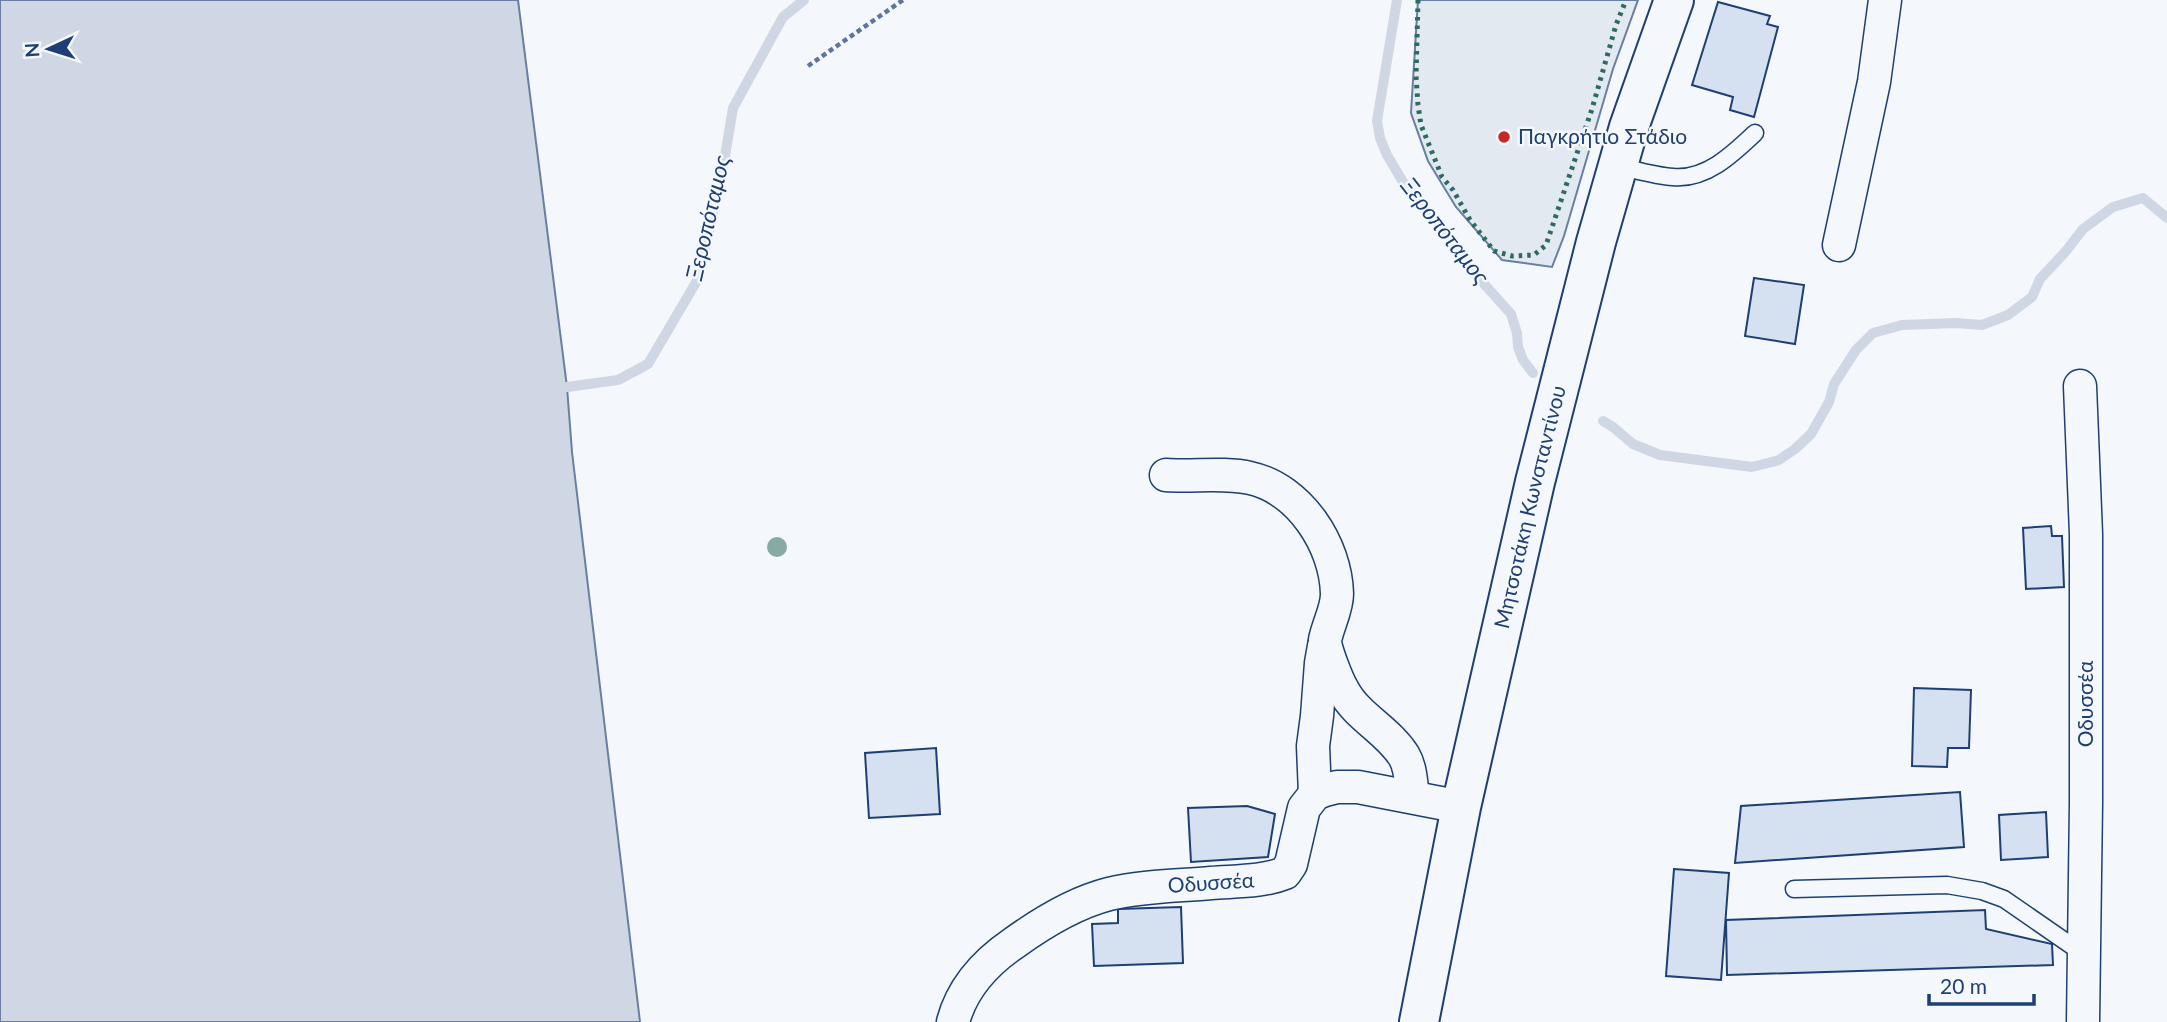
<svg xmlns="http://www.w3.org/2000/svg" width="2167" height="1022" viewBox="0 0 2167 1022" font-family="Lato,sans-serif">
<style>
.green{fill:#e3e9f0;stroke:#687fa3;stroke-width:2}
.water{fill:#cfd7e4;stroke:#687fa3;stroke-width:2}
.lines{fill:none;stroke-linecap:round;stroke-linejoin:round}
.stream{stroke:#cfd7e4;stroke-width:10}
.building{fill:#d5e0f0;stroke:#1d3f73;stroke-width:2}
.service-casing{stroke:#1d3f73;stroke-width:19}
.minor-casing{stroke:#1d3f73;stroke-width:35}
.tertiary-casing{stroke:#1d3f73;stroke-width:42}
.path{stroke:#5e769c;stroke-width:4.5;stroke-dasharray:5 3.5;stroke-linecap:butt}
.service{stroke:#f4f7fb;stroke-width:16}
.minor{stroke:#f4f7fb;stroke-width:32}
.tertiary{stroke:#f4f7fb;stroke-width:38}
.hedge{stroke:#2c6c60;stroke-width:5;stroke-dasharray:3.5 5;stroke-linecap:butt}
.tree{fill:#86aba6}
.poi-dot{fill:#c62828;stroke:#f4f7fb;stroke-width:2.5}
.labels{text-anchor:middle;stroke-width:5;stroke-linejoin:round;paint-order:stroke}
.poi-label{font-size:21px;fill:#1d3f73;stroke:#f4f7fb;text-anchor:start}
.street-label{font-size:21px;fill:#1d3f73;stroke:#f4f7fb}
.water-label{font-size:23px;font-style:italic;fill:#1d3f73;stroke:#f4f7fb}
</style>
<rect width="100%" height="100%" fill="#f4f7fb"/>
<path class="green" d="M 1418,0 L 1638,0 L 1613,69 L 1564,236 L 1552,267 L 1502,260 L 1456,207 L 1428,161 L 1411,113 Z"/>
<path class="water" d="M 0,0 L 518,0 L 567,387 L 572,452 L 640,1022 L 0,1022 Z"/>
<g class="lines">
<path class="stream" d="M 1397,0 L 1377,121 L 1380,138 L 1387,155 L 1406,187 L 1432,220 L 1449,237 L 1468,266 L 1511,314 L 1517,333 L 1518,347 L 1523,360 L 1533,373
M 567,387 L 618,380 L 648,364 L 698,279 L 722,174 L 733,108 L 783,17 L 804,0
M 1603,421 L 1613,427 L 1633,444 L 1660,455 L 1752,467 L 1779,460 L 1795,449 L 1811,434 L 1829,402 L 1834,384 L 1856,350 L 1873,333 L 1902,325 L 1956,323 L 1982,325 L 2008,315 L 2032,297 L 2040,279 L 2066,251 L 2083,229 L 2113,207 L 2143,198 L 2167,218"/>
</g>
<path class="building" d="M 1718,2 L 1770,16 L 1767,24 L 1778,27 L 1754,117 L 1730,110 L 1733,97 L 1692,85 Z
M 1754,278 L 1804,285 L 1795,344 L 1745,336 Z
M 2051,526 L 2052,536 L 2062,536 L 2064,587 L 2026,589 L 2023,528 Z
M 1914,688 L 1971,690 L 1969,748 L 1948,748 L 1947,767 L 1912,766 Z
M 936,748 L 940,814 L 869,818 L 865,753 Z
M 1960,792 L 1964,847 L 1735,863 L 1741,806 Z
M 1247,806 L 1275,814 L 1268,857 L 1191,862 L 1188,808 Z
M 2046,812 L 2048,857 L 2001,860 L 1999,815 Z
M 1674,869 L 1729,873 L 1721,980 L 1666,976 Z
M 1181,907 L 1183,963 L 1094,966 L 1092,924 L 1118,923 L 1118,909 Z
M 1985,910 L 1986,929 L 2052,944 L 2053,965 L 1727,975 L 1726,920 Z"/>
<g class="lines">
<defs>
<path id="service" d="M 1618,166 C 1636,170 1655,176 1673,177 C 1706,180 1733,154 1755,133
M 1794,889 L 1947,885 L 1982,891 L 2004,899 L 2085,955"/>
<g id="minor">
<path d="M 1839,245 L 1874,82 L 1885,0"/>
<path d="M 2080,386 L 2086,534 L 2086,803 L 2083,1022"/>
<path d="M 1166,475 C 1194,477 1223,472 1250,478 C 1300,489 1336,545 1337,594 C 1337,609 1328,625 1325,640 C 1324,647 1338,682 1343,690 C 1357,717 1388,730 1404,756 C 1411,768 1411,783 1413,797"/>
<path d="M 1315,794 L 1313,746 L 1317,716 L 1321,663 L 1324,646"/>
<path id="s1" d="M 953,1022 C 962,988 986,962 1014,943 C 1043,922 1074,903 1109,894 C 1142,886 1178,886 1211,883 C 1235,881 1263,882 1285,873 L 1291,864 L 1304,808 L 1315,794 L 1325,790 L 1337,787 L 1358,787 L 1461,807"/>
</g>
<g id="tertiary">
<path id="s2" d="M 1419,1022 L 1461,807 L 1535,482 L 1596,242 L 1629,127 L 1674,0"/>
</g>
</defs>
<use href="#service" class="service-casing"/>
<use href="#minor" class="minor-casing"/>
<use href="#tertiary" class="tertiary-casing"/>
<path class="path" d="M 808,66 L 903,0"/>
<use href="#service" class="service"/>
<use href="#minor" class="minor"/>
<use href="#tertiary" class="tertiary"/>
<path class="hedge" d="M 1418,0 L 1416,76 L 1418,105 L 1421,125 L 1442,177 L 1453,190 L 1470,220 L 1494,251 L 1512,256 L 1534,255 L 1546,245 L 1592,109 L 1616,25 L 1626,0"/>
</g>
<circle class="tree" cx="777" cy="547" r="10"/>
<circle class="poi-dot" cx="1504" cy="137" r="7"/>
<g class="labels">
<g class="poi-label">
<text x="1518" y="144">Παγκρήτιο Στάδιο</text>
</g>
<g class="street-label">
<text dy="7" stroke="none"><textPath href="#s2" startOffset="527">Μητσοτάκη Κωνσταντίνου</textPath></text>
<text transform="translate(2086 704) rotate(-90)" y="7">Οδυσσέα</text>
<text dy="7" stroke="none"><textPath href="#s1" startOffset="312">Οδυσσέα</textPath></text>
</g>
<g class="water-label">
<text transform="translate(708 218) rotate(-77)" y="8">Ξεροπόταμος</text>
<text transform="translate(1445 231) rotate(52)" y="8">Ξεροπόταμος</text>
</g>
</g>
<g transform="translate(49 49) rotate(266)" stroke="#f4f7fb" stroke-width="5" paint-order="stroke">
<path d="M0-5L12 26L0 18L-12 26Z" fill="#1d3f73"/>
<text y="-10" font-size="19" font-weight="bold" text-anchor="middle" fill="#1d3f73">N</text>
</g>
<path d="M1929 994v10h105v-10" fill="none" stroke="#1d3f73" stroke-width="3.5"/>
<text x="1940" y="994" font-size="21" fill="#1d3f73" stroke="#f4f7fb" stroke-width="5" paint-order="stroke">20 m</text>
</svg>
